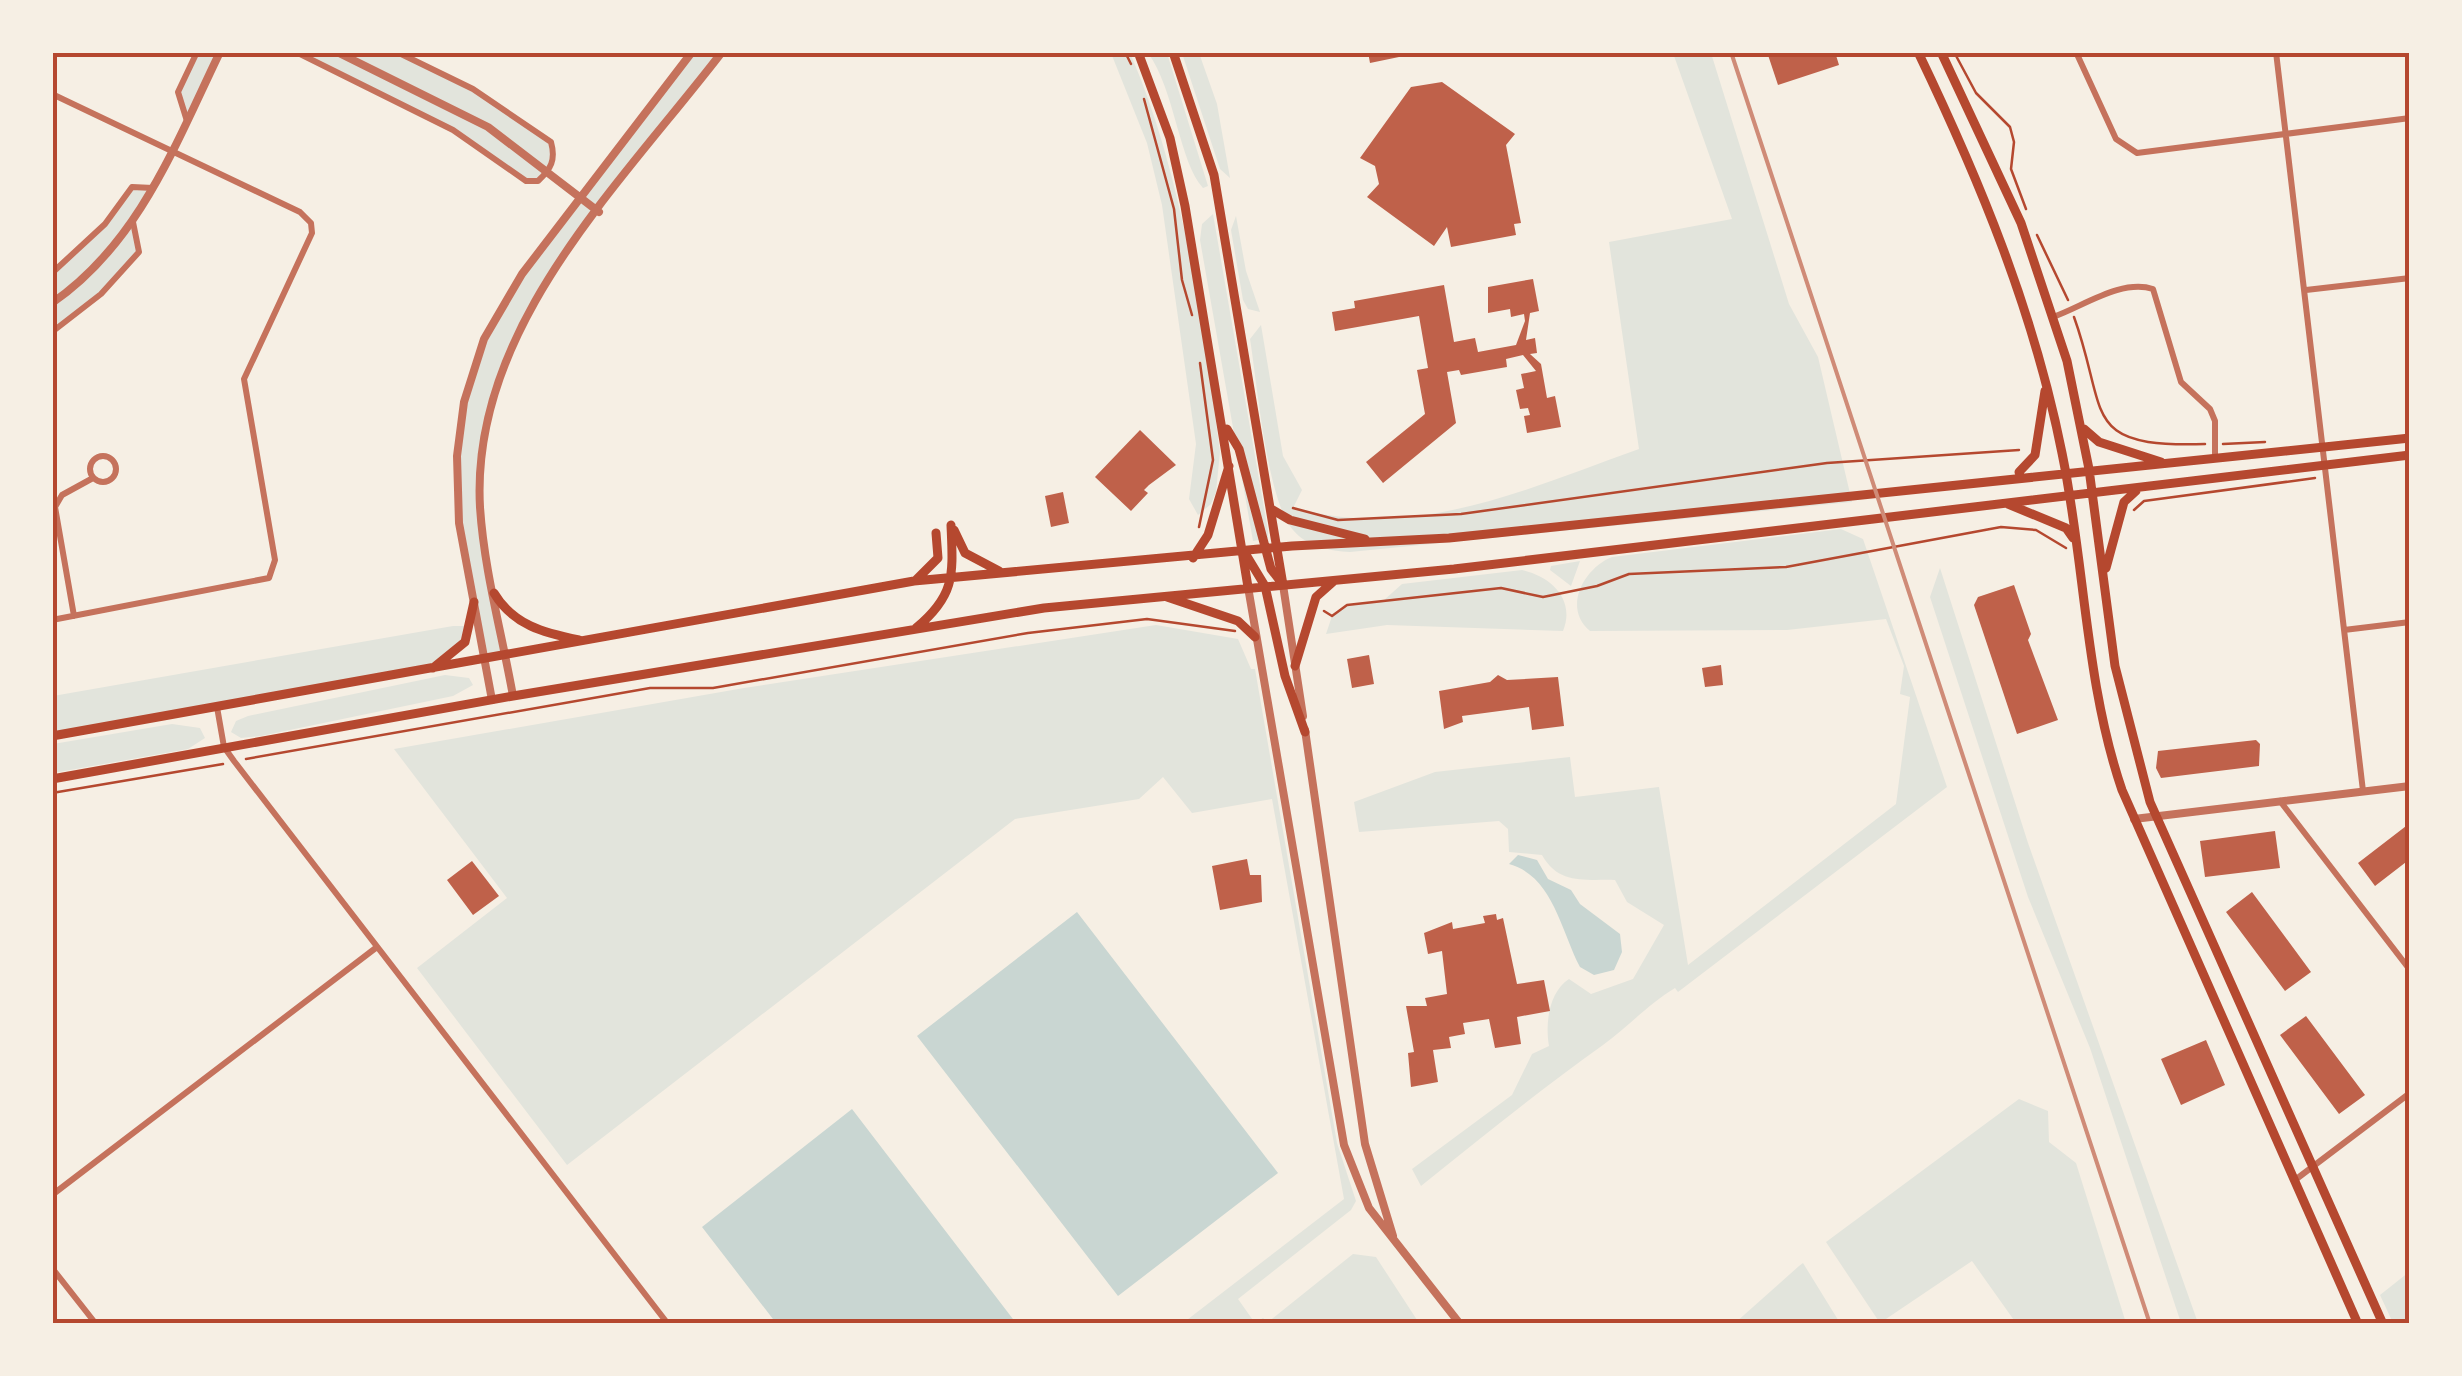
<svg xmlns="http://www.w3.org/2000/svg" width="2462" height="1376" viewBox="0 0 2462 1376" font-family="Inter,sans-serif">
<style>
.green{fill:#e2e4dc}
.water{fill:#c9d6d2}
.building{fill:#bf614a}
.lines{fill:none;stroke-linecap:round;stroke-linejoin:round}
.path{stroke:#b5482f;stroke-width:2.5}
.minor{stroke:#c5725c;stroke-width:6}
.tertiary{stroke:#c5725c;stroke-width:8}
.secondary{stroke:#b5482f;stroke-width:9}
.rail{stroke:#cf8b77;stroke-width:4}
.neatline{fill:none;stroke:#b5482f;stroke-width:4}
</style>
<rect width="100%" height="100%" fill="#f6efe4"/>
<path class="green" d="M 197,53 L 220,53 L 187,121 L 178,92 Z
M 296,53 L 397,53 L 473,89 L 551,142 L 554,155 L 538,181 L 526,181 L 453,130 Z
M 692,53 L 722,53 C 653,142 506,307 486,415 C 471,496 492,576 506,656 L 485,660 L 467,566 L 457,478 L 464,402 L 484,339 L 522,274 Z
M 1111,53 L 1130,53 C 1182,172 1203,322 1220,452 L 1216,492 L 1211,504 L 1198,515 L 1189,499 L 1196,444 L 1162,205 L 1147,143 Z
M 1148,53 L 1167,53 L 1208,186 L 1203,188 C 1179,162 1175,90 1148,53 Z
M 1182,53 L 1199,53 L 1217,104 L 1230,178 L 1220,169 Z
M 1673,53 L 1711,53 L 1789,304 L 1818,357 L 1852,502 L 1350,552 C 1330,551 1306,546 1293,530 C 1267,501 1257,382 1250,339 L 1261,325 L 1283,456 L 1302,490 L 1293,508 C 1417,541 1524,490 1639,449 L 1609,242 L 1732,219 Z
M 132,187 L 154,188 L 134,221 L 139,252 L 101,294 L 53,331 L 53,273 L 105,224 Z
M 1213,214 L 1268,531 L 1268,538 L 1253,541 L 1200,240 L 1202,224 Z
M 1236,216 L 1246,271 L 1260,312 L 1248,309 L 1243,300 L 1231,230 Z
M 1841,529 L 1863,539 L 1947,787 L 1678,992 L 1675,988 C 1647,1005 1628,1027 1603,1045 C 1540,1090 1482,1137 1421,1186 L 1412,1169 L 1512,1095 L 1532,1054 L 1549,1046 C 1545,1023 1549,992 1569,979 L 1591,994 L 1633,979 L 1664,925 L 1627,902 L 1615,880 C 1584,879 1559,885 1542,855 L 1509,852 L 1508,829 L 1499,821 L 1359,832 L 1354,802 L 1435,772 L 1570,757 L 1575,797 L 1659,787 L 1688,965 L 1896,804 L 1910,697 L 1900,694 L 1904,666 L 1886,619 L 1787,630 L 1590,631 C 1562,608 1584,568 1612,557 Z
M 1580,561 L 1571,586 L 1550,570 L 1551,566 Z
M 1940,568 L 2028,843 L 2198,1323 L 2181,1323 L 2090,1048 L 2028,897 L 1930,597 Z
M 1522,570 C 1550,576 1576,599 1563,631 L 1387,625 L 1326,634 L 1332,616 L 1347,605 L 1383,601 L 1402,584 Z
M 1156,625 L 1238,639 L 1251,669 L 1255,669 L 1337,1143 L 1356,1201 L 1351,1210 L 1238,1299 L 1255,1323 L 1183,1323 L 1344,1199 L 1272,799 L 1192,813 L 1163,777 L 1139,799 L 1015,819 L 567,1165 L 417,968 L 507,898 L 394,749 L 744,688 Z
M 453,626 L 472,626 L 465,642 L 426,672 L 53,736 L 53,696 Z
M 445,675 L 469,678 L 473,685 L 453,696 L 261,736 L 241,738 L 231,732 L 236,721 L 248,716 Z
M 172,724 L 200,728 L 205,738 L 188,749 L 53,773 L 53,744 Z
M 2019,1099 L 2048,1111 L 2049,1142 L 2076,1163 L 2126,1323 L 2016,1323 L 1972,1261 L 1880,1323 L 1826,1242 Z
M 1353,1254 L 1376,1257 L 1419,1323 L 1255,1323 L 1263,1318 L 1268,1322 Z
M 1803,1263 L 1840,1323 L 1735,1323 L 1799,1266 Z
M 2409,1272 L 2409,1323 L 2393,1323 L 2380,1295 Z"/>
<path class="water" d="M 1518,855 L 1537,860 L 1548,879 L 1571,890 L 1580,904 L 1620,934 L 1622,952 L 1614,970 L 1594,975 L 1580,967 C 1561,931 1553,876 1509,864 Z
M 1077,912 L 1278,1173 L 1118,1296 L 917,1036 Z
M 852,1109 L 1016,1323 L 776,1323 L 702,1227 Z"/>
<path class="building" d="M 1368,52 L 1398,52 L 1399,57 L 1370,63 Z
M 1767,52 L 1835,52 L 1839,65 L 1778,85 Z
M 1442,82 L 1515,134 L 1506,145 L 1521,223 L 1514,224 L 1516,235 L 1451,247 L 1447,227 L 1434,246 L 1367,197 L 1379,184 L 1375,166 L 1360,158 L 1411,87 Z
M 1533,279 L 1539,311 L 1530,313 L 1526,340 L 1535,338 L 1537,353 L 1530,354 L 1541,364 L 1547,398 L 1555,396 L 1561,427 L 1527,433 L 1524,416 L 1530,415 L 1528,408 L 1520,409 L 1516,390 L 1524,388 L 1521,374 L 1536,371 L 1523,355 L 1506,359 L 1507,367 L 1461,375 L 1459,370 L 1447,372 L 1456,423 L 1383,483 L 1366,462 L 1425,414 L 1417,370 L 1428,368 L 1419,316 L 1335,331 L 1332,312 L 1355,308 L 1354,301 L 1444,285 L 1454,342 L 1475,338 L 1478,352 L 1516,345 L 1525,321 L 1524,314 L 1511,317 L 1510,309 L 1488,313 L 1488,287 Z
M 1140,430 L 1176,465 L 1149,485 L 1144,490 L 1148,493 L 1131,511 L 1095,477 Z
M 1063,492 L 1069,523 L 1051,527 L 1045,496 Z
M 2014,585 L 2031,634 L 2028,640 L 2058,720 L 2017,734 L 1974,605 L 1978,597 Z
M 1369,655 L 1374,684 L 1352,688 L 1347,659 Z
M 1721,665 L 1723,685 L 1705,687 L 1702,668 Z
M 1498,675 L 1507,680 L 1558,677 L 1564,726 L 1532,730 L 1529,707 L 1462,716 L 1463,722 L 1444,729 L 1439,691 L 1490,682 Z
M 2256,740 L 2260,744 L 2259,766 L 2161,778 L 2156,768 L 2158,751 Z
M 2410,823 L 2410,859 L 2375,886 L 2358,863 Z
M 2275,831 L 2280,868 L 2205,877 L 2200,841 Z
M 1247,859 L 1250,875 L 1261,875 L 1262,902 L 1220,910 L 1212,866 Z
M 472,861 L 499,896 L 473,915 L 447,880 Z
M 2252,892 L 2311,972 L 2285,991 L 2226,912 Z
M 1496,914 L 1497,920 L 1503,918 L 1517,984 L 1544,980 L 1550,1011 L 1517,1017 L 1521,1044 L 1495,1048 L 1489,1019 L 1463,1023 L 1465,1034 L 1449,1037 L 1451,1048 L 1433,1050 L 1438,1082 L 1411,1087 L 1408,1053 L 1414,1052 L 1406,1006 L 1427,1006 L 1425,998 L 1447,994 L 1442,951 L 1428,954 L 1424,933 L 1452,922 L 1453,929 L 1485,923 L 1483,916 Z
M 2306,1016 L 2365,1095 L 2339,1114 L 2280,1035 Z
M 2206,1040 L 2225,1085 L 2181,1105 L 2161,1059 Z"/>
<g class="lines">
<path class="path" d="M 1125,52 L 1131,64
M 1954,52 L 1976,93 L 2010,127 L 2014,142 L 2011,169 L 2026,209
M 1144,99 L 1174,209 L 1182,280 L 1192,315
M 2037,235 L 2068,300
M 2074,317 C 2109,414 2079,448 2205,444
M 2223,444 L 2265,442
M 1293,508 L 1338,520 L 1461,514 L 1827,463 L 2019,450
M 2134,510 L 2144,501 L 2315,478
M 1199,527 L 1213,460 L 1200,363
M 1324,611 L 1332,616 L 1347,605 L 1501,588 L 1543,597 L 1597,586 L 1629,574 L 1786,567 L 2001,527 L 2036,530 L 2066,548
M 246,759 L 650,688 L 713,688 L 1028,633 L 1147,619 L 1235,631
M 52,793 L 223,764"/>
<path class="minor" d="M 296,52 L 453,130 L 526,181 L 538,181 C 551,169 556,160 551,142 L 473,89 L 397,52
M 2076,52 L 2116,139 L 2137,153 L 2410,118
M 2276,52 L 2363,791
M 52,94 L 300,212 L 311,223 L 312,233 L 244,379 L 275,560 L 269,578 L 52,620
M 187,121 L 178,92 L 197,52
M 52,273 L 105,224 L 132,187 L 153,188
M 2306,290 L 2410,278
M 2053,317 C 2084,306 2121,279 2153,289 L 2181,382 L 2210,409 L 2215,421 L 2215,459
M 52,332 L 101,294 L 139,252 L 133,222
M90 469a13 13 0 1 1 26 0a13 13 0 1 1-26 0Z
M 74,616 L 55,507 L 62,495 L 93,478
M 2344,630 L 2410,622
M 217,707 L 224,747 L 234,761 L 668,1324
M 2280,801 L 2410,970
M 2295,1180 L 2410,1093
M 52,1195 L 377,947
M 52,1268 L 96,1324"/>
<path class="tertiary" d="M 337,52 L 488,127 L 599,212
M 52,303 C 139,243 176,143 220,52
M 1283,585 L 1303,716
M 1248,587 L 1344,1145 L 1369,1208 L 1460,1324
M 513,696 C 502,634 484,570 480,507 C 470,328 620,185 722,52
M 492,700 L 459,523 L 457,456 L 464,402 L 484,339 L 522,274 L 692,52
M 1305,730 L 1365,1144 L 1393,1236
M 2134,819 L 2410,786"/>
<path class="secondary" d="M 1138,52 L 1170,138 L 1185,206 L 1248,587
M 1173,52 L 1214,175 L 1283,585
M 1918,52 C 1980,181 2034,312 2062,453 C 2085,564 2085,682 2122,790 L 2358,1324
M 1941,52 L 2021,223 L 2067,361 L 2089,469 L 2115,666 L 2150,802 L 2383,1324
M 1227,429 L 1239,449 L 1271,569 L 1281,582
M 2084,429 L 2099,442 L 2161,462
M 2019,472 L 2035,455 L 2045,391
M 2008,504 L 2066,528 L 2073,538
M 1271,509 L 1290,520 L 1365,539
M 954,530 L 965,553 L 999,571
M 1245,553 L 1265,586 L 1285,676 L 1305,732
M 1193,558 L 1208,535 L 1229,466
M 2106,568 L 2124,502 L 2136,491
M 916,580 L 938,558 L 936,533
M 494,593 C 513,625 544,633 579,640
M 1167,597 L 1238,621 L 1255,637
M 916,628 C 956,595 953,574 951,525
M 1295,666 L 1316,597 L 1334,581
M 433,668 L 465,642 L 474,602
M 52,736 L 914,581 L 1292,546 L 1449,538 L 2410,438
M 52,779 L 513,696 L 1044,608 L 1454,569 L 2410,455"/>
<path class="rail" d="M 1731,52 L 2150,1324"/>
</g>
<rect width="2462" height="1376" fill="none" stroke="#f6efe4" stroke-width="110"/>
<rect x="55" y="55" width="2352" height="1266" class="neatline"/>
</svg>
